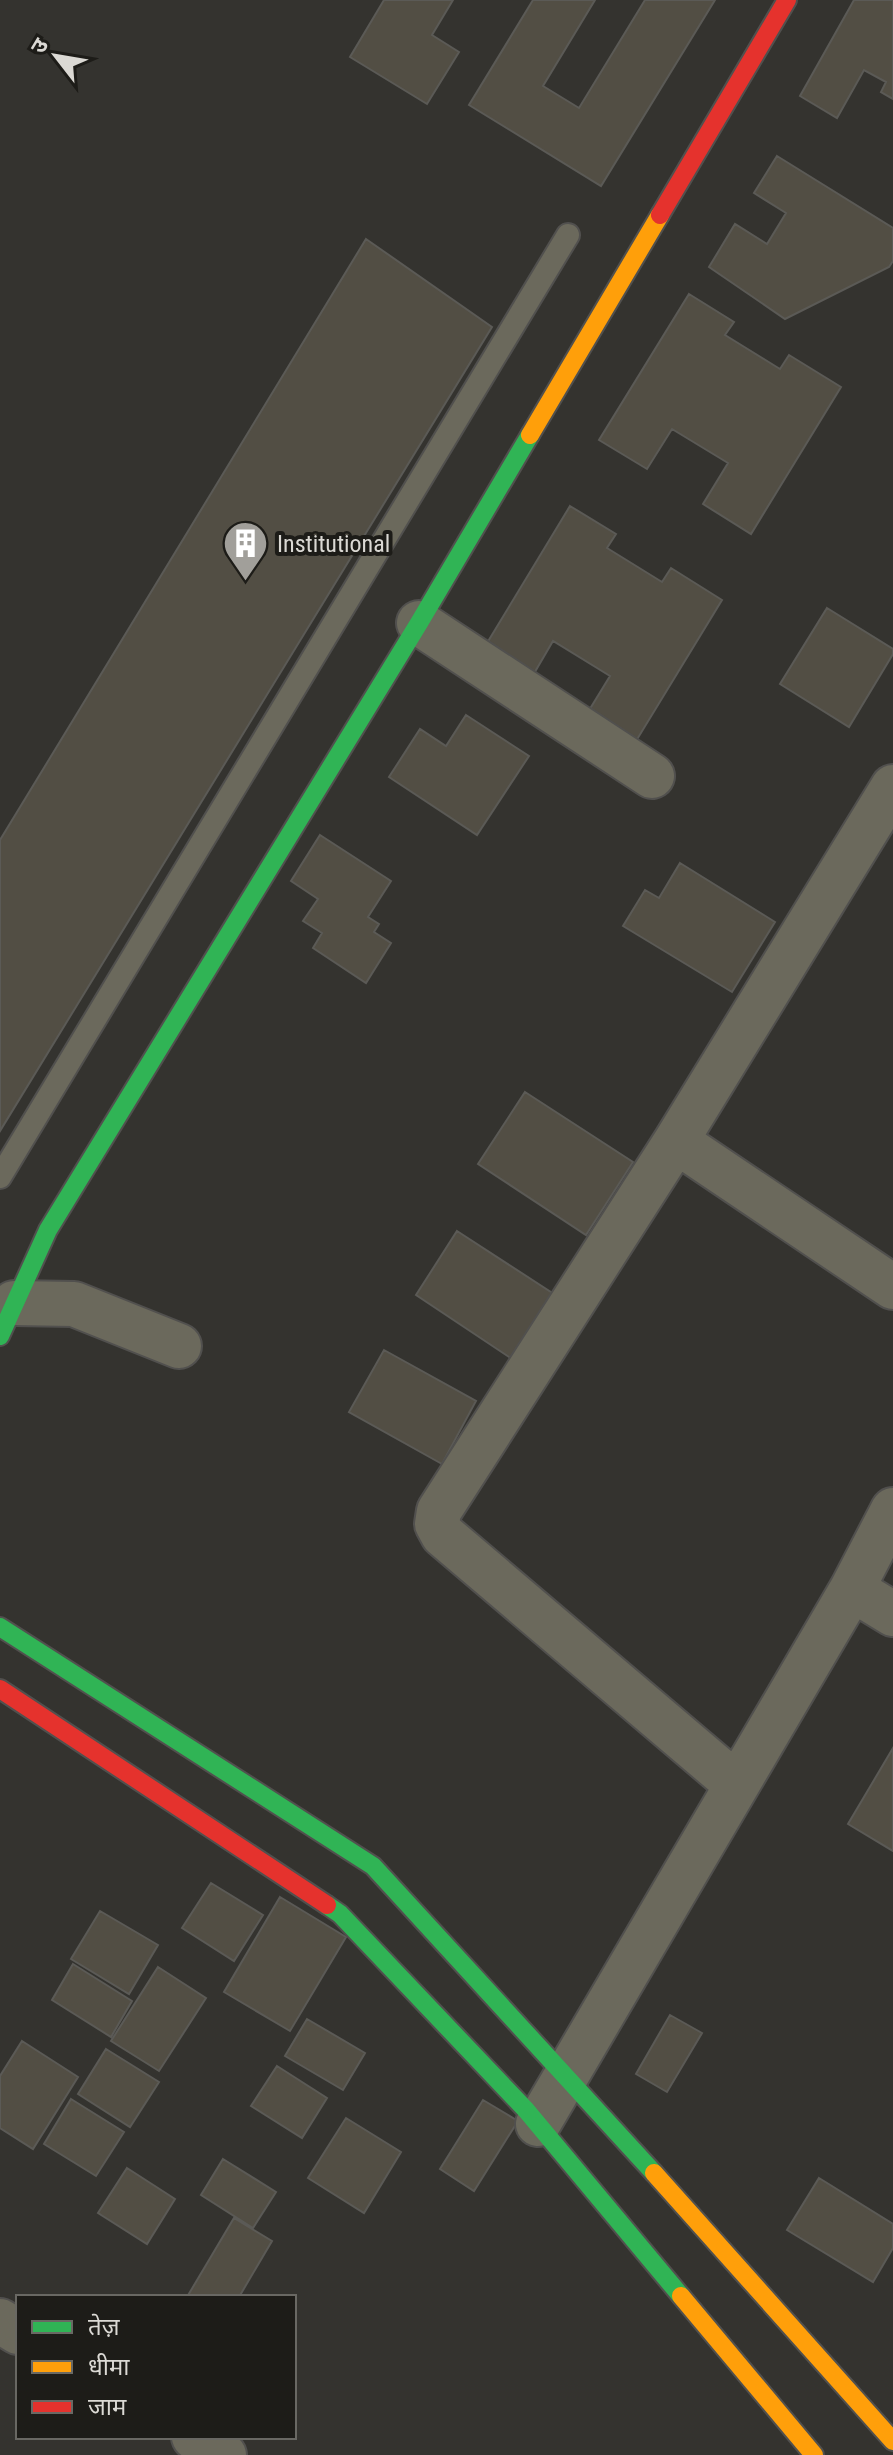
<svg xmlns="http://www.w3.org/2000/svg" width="893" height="2455" viewBox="0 0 893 2455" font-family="'Roboto Condensed','Noto Sans Devanagari',sans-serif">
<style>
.building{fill:#524e44;stroke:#5b5a56;stroke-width:2}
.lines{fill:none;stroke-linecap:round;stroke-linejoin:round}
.lane-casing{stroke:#51504e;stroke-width:26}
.street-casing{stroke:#51504e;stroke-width:48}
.fast-casing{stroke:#51504e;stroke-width:22}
.slow-casing{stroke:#51504e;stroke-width:22}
.jam-casing{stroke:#51504e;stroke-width:22}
.lane{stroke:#6b695c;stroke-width:22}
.street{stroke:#6b695c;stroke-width:44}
.fast{stroke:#30b455;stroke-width:18}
.slow{stroke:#ff9f0a;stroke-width:18}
.jam{stroke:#e5322d;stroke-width:18}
.labels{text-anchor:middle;stroke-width:8;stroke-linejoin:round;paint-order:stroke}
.poi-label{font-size:24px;fill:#dbd9d4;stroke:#1d1c18;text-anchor:start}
</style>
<rect width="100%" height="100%" fill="#34332f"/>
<path class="building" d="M 384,0 L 453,0 L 432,35 L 459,52 L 427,104 L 350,57 Z
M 533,0 L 595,0 L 543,86 L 579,108 L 645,0 L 715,0 L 601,186 L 469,105 Z
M 854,0 L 893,0 L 893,99 L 881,92 L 886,82 L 864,70 L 837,118 L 800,96 Z
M 777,156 L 893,228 L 893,261 L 889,267 L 785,319 L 709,267 L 735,224 L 767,244 L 786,213 L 754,193 Z
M 366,239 L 492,327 L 0,1131 L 0,840 Z
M 689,294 L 734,322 L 725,335 L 780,369 L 789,355 L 841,387 L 751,534 L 703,504 L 728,463 L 672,429 L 647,469 L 599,440 Z
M 570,506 L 616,534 L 607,548 L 662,582 L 671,568 L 722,600 L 633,746 L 585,717 L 610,676 L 553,641 L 529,682 L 481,653 Z
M 827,608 L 893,649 L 893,654 L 849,727 L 780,684 Z
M 466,715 L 529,756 L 477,835 L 389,777 L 420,729 L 446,746 Z
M 320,835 L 391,881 L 368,917 L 379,924 L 374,932 L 391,943 L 366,983 L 313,948 L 322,933 L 303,921 L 318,899 L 291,881 Z
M 680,863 L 775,922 L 732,992 L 623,926 L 645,890 L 659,898 Z
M 525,1092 L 633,1162 L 586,1235 L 478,1164 Z
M 457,1231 L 557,1296 L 515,1361 L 416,1295 Z
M 384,1350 L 476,1401 L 442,1464 L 349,1412 Z
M 893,1748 L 893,1851 L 848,1824 Z
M 211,1883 L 263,1915 L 234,1961 L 182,1928 Z
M 280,1897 L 346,1937 L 290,2031 L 224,1992 Z
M 100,1911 L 158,1945 L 129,1994 L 71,1959 Z
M 73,1964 L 132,2001 L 111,2037 L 52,2000 Z
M 158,1967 L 206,1998 L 159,2071 L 111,2041 Z
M 670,2015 L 702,2033 L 667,2092 L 636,2074 Z
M 307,2019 L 365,2053 L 343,2090 L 285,2056 Z
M 22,2041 L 78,2077 L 33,2149 L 0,2128 L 0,2076 Z
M 106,2049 L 159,2082 L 130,2127 L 78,2094 Z
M 277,2066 L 327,2098 L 302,2138 L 251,2106 Z
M 71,2099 L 124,2132 L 96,2176 L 44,2144 Z
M 483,2100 L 518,2121 L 474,2191 L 440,2169 Z
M 346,2118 L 401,2152 L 364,2213 L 308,2178 Z
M 223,2159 L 276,2192 L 253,2228 L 201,2195 Z
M 127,2168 L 175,2199 L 147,2244 L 98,2213 Z
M 819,2178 L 893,2224 L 893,2248 L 873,2282 L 787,2230 Z
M 234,2218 L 272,2241 L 239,2297 L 187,2297 Z"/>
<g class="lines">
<defs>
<path id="lane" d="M 0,1177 L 568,235"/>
<path id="street" d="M 419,623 L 652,776
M 676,1141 L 893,1287
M 14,1303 L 74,1304 L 179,1346
M 852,1589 L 893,1614
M 737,1785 L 443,1535 L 437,1524 L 439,1511 L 676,1141 L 893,787
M 538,2124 L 852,1589 L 893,1510
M 0,2321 L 18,2332
M 194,2437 L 224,2455"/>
<path id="fast" d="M 0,1336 L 48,1230 L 419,623 L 530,435
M 0,1627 L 373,1866 L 654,2173
M 327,1905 L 340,1914 L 526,2110 L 681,2296"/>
<path id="slow" d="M 530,435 L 660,215
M 654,2173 L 893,2441
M 681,2296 L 814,2455"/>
<path id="jam" d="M 660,215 L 787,0
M 0,1689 L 327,1905"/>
</defs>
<use href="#lane" class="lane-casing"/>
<use href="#street" class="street-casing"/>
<use href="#fast" class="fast-casing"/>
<use href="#slow" class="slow-casing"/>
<use href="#jam" class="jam-casing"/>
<use href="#lane" class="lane"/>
<use href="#street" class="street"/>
<use href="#fast" class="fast"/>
<use href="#slow" class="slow"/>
<use href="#jam" class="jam"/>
</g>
<defs>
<symbol id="building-pin" viewBox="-11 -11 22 30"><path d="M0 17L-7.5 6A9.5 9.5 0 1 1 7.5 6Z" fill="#a19f9a" stroke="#1d1c18"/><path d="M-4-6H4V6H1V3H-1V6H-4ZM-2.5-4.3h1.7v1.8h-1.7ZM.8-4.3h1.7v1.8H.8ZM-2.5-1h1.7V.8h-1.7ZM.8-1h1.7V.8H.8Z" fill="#fff"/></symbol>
</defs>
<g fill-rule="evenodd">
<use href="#building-pin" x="220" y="518" width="51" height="69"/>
</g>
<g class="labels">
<g class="poi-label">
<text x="277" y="552">Institutional</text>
</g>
</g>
<rect x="16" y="2295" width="280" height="144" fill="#1d1c18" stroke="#696863" stroke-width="2"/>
<rect x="32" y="2321" width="40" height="12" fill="#30b455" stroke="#696863" stroke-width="2"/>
<text x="88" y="2335" font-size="24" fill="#dbd9d4">तेज़</text>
<rect x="32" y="2361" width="40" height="12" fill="#ff9f0a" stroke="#696863" stroke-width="2"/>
<text x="88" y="2375" font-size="24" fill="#dbd9d4">धीमा</text>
<rect x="32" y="2401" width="40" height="12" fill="#e5322d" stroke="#696863" stroke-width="2"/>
<text x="88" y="2415" font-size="24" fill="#dbd9d4">जाम</text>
<g transform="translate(56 56) rotate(301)" stroke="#1d1c18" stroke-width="6" paint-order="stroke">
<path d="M0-6L14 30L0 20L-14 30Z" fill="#dbd9d4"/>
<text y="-12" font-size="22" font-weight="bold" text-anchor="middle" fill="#dbd9d4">उ</text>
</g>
</svg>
